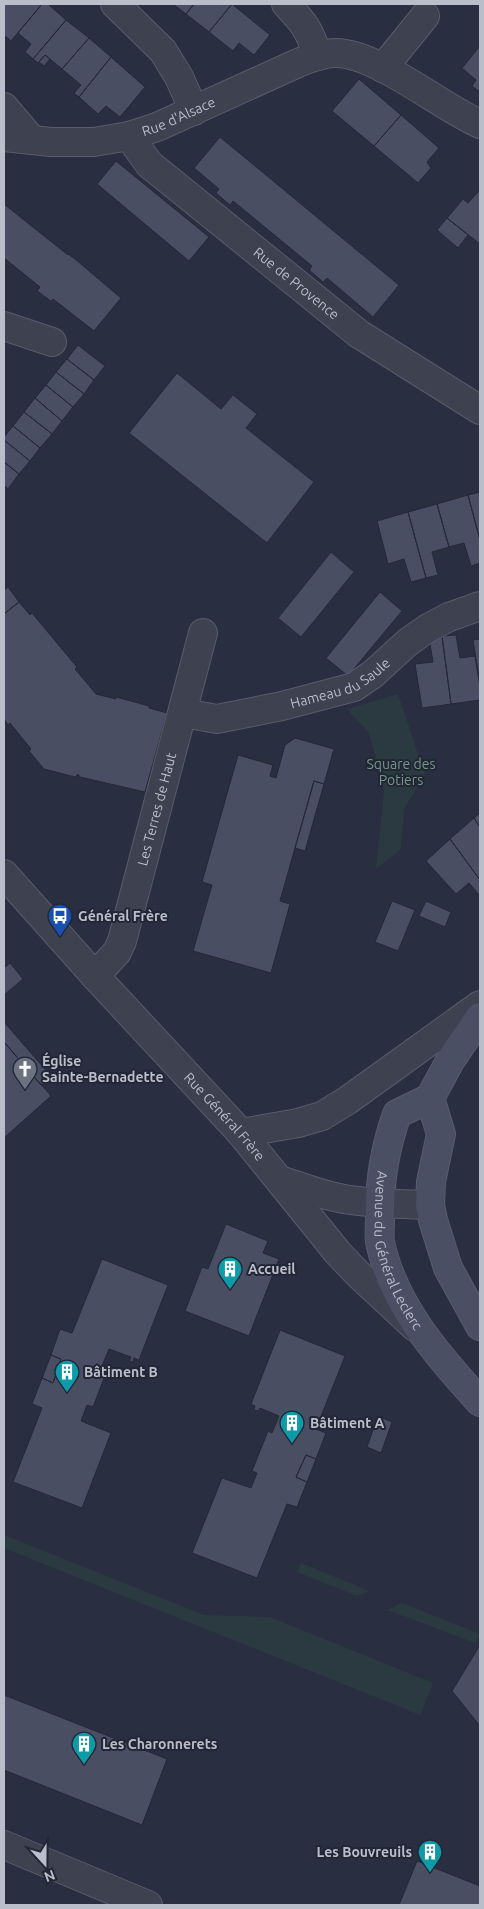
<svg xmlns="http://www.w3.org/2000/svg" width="484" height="1909" viewBox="0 0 484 1909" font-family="Ubuntu,sans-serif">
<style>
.green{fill:#2b3a41}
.building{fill:#494e62;stroke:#242838}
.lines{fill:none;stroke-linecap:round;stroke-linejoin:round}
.minor-casing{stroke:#585c6a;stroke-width:30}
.tertiary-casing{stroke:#585c6a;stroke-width:30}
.secondary-casing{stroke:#585c6a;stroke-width:30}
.minor{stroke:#3d4150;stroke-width:28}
.tertiary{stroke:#3d4150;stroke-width:28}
.secondary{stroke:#4b4f63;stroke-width:28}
.labels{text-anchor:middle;stroke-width:4;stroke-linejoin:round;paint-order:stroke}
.street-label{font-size:14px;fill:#babdca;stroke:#222636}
.park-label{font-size:14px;fill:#739984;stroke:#222636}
.poi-label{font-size:14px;font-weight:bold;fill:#babdca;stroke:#222636;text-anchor:start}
</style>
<rect width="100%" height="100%" fill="#292e40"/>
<path class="green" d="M 398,694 L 425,775 L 404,809 L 401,849 L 376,869 L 384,791 L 369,733 L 347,709 Z
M 4,1535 L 204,1615 L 270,1617 L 433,1683 L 420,1715 L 4,1548 Z
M 301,1563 L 370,1591 L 357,1596 L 297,1572 Z
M 402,1603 L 480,1634 L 475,1643 L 388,1610 Z"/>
<path class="building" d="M 4,4 L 42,4 L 11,41 L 4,35 Z
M 42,4 L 48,4 L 66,20 L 33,59 L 25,52 L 31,44 L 18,33 Z
M 173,4 L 194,4 L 186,14 Z
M 194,4 L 232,4 L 209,32 L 186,14 Z
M 232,4 L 270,35 L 254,55 L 239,43 L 233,51 L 209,32 Z
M 66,20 L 89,38 L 62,69 L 45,55 L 38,63 L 33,59 Z
M 89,38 L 111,57 L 79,97 L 74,93 L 81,85 L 62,69 Z
M 480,46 L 480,92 L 472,86 L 476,80 L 462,68 Z
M 45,55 L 50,59 L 44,66 L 39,62 Z
M 111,57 L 145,87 L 120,117 L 106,106 L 98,114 L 79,97 Z
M 359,79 L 401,115 L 374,146 L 332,111 Z
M 401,115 L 439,148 L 427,162 L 431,168 L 418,183 L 374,146 Z
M 220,137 L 399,285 L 373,317 L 327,278 L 323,282 L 309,270 L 312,266 L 233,201 L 230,205 L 216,193 L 219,189 L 194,168 Z
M 116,161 L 209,237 L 189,261 L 97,184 Z
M 480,190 L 480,244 L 447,218 L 463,199 L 468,203 Z
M 4,204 L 68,255 L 68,254 L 75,259 L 121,298 L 94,331 L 53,299 L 51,301 L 37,291 L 40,287 L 4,258 Z
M 447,218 L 468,235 L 458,248 L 437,230 Z
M 78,345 L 105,366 L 94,380 L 67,359 Z
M 67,359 L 94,380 L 84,394 L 56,372 Z
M 56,372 L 84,394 L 73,407 L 46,385 Z
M 177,373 L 221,409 L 233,395 L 257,414 L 246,428 L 314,482 L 267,543 L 129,433 Z
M 46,385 L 73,407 L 62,421 L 35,398 Z
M 35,398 L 62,421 L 52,434 L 24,412 Z
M 24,412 L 52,434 L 40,448 L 13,426 Z
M 13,426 L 40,448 L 30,461 L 4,440 L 4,437 Z
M 4,440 L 30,461 L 19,474 L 4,462 Z
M 4,462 L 19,474 L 8,489 L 4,485 Z
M 480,492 L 480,540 L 468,495 Z
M 468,495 L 480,540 L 480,563 L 471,566 L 464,543 L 449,547 L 437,504 Z
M 437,504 L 449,547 L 432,552 L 438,575 L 426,578 L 408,512 Z
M 408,512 L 426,578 L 411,582 L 404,559 L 388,564 L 377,521 Z
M 331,552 L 354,572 L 301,637 L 278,618 Z
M 8,587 L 19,602 L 4,614 L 4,590 Z
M 380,592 L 402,611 L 348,676 L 326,658 Z
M 19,602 L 30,615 L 32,613 L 77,667 L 75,669 L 96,694 L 116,699 L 116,697 L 149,706 L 149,708 L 167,713 L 145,792 L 80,777 L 78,774 L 75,777 L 44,769 L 29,751 L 31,749 L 10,723 L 8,725 L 4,719 L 4,614 Z
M 456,635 L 460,658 L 475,656 L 480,687 L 480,700 L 451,704 L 442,636 Z
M 442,636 L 451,704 L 422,708 L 415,664 L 433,662 L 429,638 Z
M 480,639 L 480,683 L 473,640 Z
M 295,738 L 334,749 L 324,784 L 314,781 L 280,901 L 290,904 L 271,973 L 193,951 L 212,885 L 202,882 L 238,755 L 273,765 L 270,776 L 276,778 L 285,745 Z
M 314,781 L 324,784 L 305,851 L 295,848 Z
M 480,813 L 480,827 L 474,818 Z
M 474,818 L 480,827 L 480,880 L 450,839 Z
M 450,839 L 480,880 L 480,896 L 469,883 L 456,894 L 426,861 Z
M 392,901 L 415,910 L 398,951 L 375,942 Z
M 426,901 L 451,912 L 445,927 L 419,916 Z
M 10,963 L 23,979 L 4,995 L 4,968 Z
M 4,1022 L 51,1076 L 41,1085 L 4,1042 Z
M 4,1042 L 51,1096 L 4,1138 Z
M 226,1224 L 268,1241 L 263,1253 L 279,1259 L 249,1336 L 185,1311 L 202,1267 L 208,1269 Z
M 102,1259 L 168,1285 L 139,1360 L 134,1358 L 133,1362 L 129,1361 L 131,1357 L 109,1349 L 102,1366 L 108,1368 L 93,1407 L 87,1405 L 81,1421 L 111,1433 L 82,1508 L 13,1482 L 42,1408 L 32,1404 L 42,1378 L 53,1383 L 61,1359 L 51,1355 L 60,1329 L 72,1333 Z
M 280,1330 L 345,1356 L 316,1429 L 326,1433 L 316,1459 L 306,1455 L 296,1477 L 307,1482 L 297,1507 L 287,1504 L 257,1578 L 192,1553 L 222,1478 L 251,1488 L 257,1473 L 252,1471 L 268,1431 L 272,1433 L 279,1416 L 260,1408 L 258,1411 L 254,1410 L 255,1406 L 251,1404 Z
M 51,1355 L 61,1359 L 53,1383 L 42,1378 Z
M 378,1416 L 392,1422 L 381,1453 L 367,1447 Z
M 306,1455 L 316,1459 L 307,1482 L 296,1477 Z
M 480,1645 L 480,1726 L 452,1691 Z
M 4,1695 L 167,1759 L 142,1825 L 4,1770 Z
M 417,1861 L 480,1886 L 480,1905 L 399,1905 Z"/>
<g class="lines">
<defs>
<g id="minor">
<path d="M 115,4 L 163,51 L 179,77 L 194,111"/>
<path d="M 286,4 C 303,22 311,31 317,56"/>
<path d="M 383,68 L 425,16"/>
<path d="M 4,107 L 32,140"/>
<path id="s1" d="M 129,136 L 149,164 L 359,334 L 480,410"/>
<path id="s2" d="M 4,137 L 51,142 L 94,142 L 129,136 L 157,127 L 298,63 C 310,58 323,53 335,53 C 375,52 441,107 480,124"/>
<path d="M 4,326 L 52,342"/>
<path id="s3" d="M 183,713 L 217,719 L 282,706 L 354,687 L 373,674 L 408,642 L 428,628 L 449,617 L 480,606"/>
<path id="s4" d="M 95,976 L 117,952 L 122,941 L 203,633"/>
<path d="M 4,1845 L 148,1905"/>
</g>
<g id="tertiary">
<path id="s5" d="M 4,874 L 95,976 L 241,1133 L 338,1253 L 358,1274 L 415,1327"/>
<path d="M 241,1133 L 298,1123 L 322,1116 L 348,1100 L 480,1005"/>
<path d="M 280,1180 C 301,1187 322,1195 344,1199 C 372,1204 402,1204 430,1205"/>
</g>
<g id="secondary">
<path id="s6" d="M 480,1017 L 450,1061 L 430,1098 L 397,1114 C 385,1148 379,1182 380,1219 C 380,1226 379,1234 380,1242 C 393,1305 438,1356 480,1402"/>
<path d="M 430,1098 L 441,1134 L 431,1182 L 430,1205 L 433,1220 L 448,1268 L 480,1326"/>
</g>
</defs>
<use href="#minor" class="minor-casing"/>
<use href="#tertiary" class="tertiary-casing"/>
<use href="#secondary" class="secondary-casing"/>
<use href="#minor" class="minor"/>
<use href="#tertiary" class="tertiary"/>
<use href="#secondary" class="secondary"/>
</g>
<defs>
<symbol id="bus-pin" viewBox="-11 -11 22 30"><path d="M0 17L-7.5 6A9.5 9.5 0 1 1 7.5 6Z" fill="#1a4fb4" stroke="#222636"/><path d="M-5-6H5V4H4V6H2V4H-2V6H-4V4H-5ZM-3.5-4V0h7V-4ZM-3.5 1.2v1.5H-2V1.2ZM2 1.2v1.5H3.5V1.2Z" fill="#fff"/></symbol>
<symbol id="church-pin" viewBox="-11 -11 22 30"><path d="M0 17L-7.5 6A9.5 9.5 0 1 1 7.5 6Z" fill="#6b7280" stroke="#222636"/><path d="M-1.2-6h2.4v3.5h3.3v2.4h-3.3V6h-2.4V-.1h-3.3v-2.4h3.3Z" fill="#fff"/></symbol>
<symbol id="building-pin" viewBox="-11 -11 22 30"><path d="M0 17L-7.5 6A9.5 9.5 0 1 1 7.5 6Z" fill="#0f9aa8" stroke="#222636"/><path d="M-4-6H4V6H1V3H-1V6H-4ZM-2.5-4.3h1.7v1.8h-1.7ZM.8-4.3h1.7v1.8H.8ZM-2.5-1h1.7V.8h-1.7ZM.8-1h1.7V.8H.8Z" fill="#fff"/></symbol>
</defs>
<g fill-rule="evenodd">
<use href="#bus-pin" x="46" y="902" width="28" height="38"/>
<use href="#church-pin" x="11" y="1055" width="28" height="38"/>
<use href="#building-pin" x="216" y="1255" width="28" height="38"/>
<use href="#building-pin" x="53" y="1358" width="28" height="38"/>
<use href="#building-pin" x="278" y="1409" width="28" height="38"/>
<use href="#building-pin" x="70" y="1730" width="28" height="38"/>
<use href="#building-pin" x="416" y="1838" width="28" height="38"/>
</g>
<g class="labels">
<g class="street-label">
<text dy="5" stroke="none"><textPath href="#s2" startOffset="179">Rue d'Alsace</textPath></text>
<text dy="5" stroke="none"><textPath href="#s1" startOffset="224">Rue de Provence</textPath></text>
<text dy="5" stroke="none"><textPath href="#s3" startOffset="164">Hameau du Saule</textPath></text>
<text dy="5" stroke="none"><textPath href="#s4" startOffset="181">Les Terres de Haut</textPath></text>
<text dy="5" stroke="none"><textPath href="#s5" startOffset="328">Rue Général Frère</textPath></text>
<text dy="5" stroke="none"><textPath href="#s6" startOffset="274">Avenue du Général Leclerc</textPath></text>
</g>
<g class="park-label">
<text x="401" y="769">Square des<tspan x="401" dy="16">Potiers</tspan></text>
</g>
<g class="poi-label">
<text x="78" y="921">Général Frère</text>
<text x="42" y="1066">Église<tspan x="42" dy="16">Sainte-Bernadette</tspan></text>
<text x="248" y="1274">Accueil</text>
<text x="84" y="1377">Bâtiment B</text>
<text x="310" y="1428">Bâtiment A</text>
<text x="102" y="1749">Les Charonnerets</text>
<text x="412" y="1857" text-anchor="end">Les Bouvreuils</text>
</g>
</g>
<rect width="484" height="1909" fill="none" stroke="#babdca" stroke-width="10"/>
<g transform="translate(45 1864) rotate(159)" stroke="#222636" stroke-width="4" paint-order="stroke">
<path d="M0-4L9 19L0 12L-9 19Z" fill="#babdca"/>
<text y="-8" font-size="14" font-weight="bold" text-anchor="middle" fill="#babdca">N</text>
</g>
</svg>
